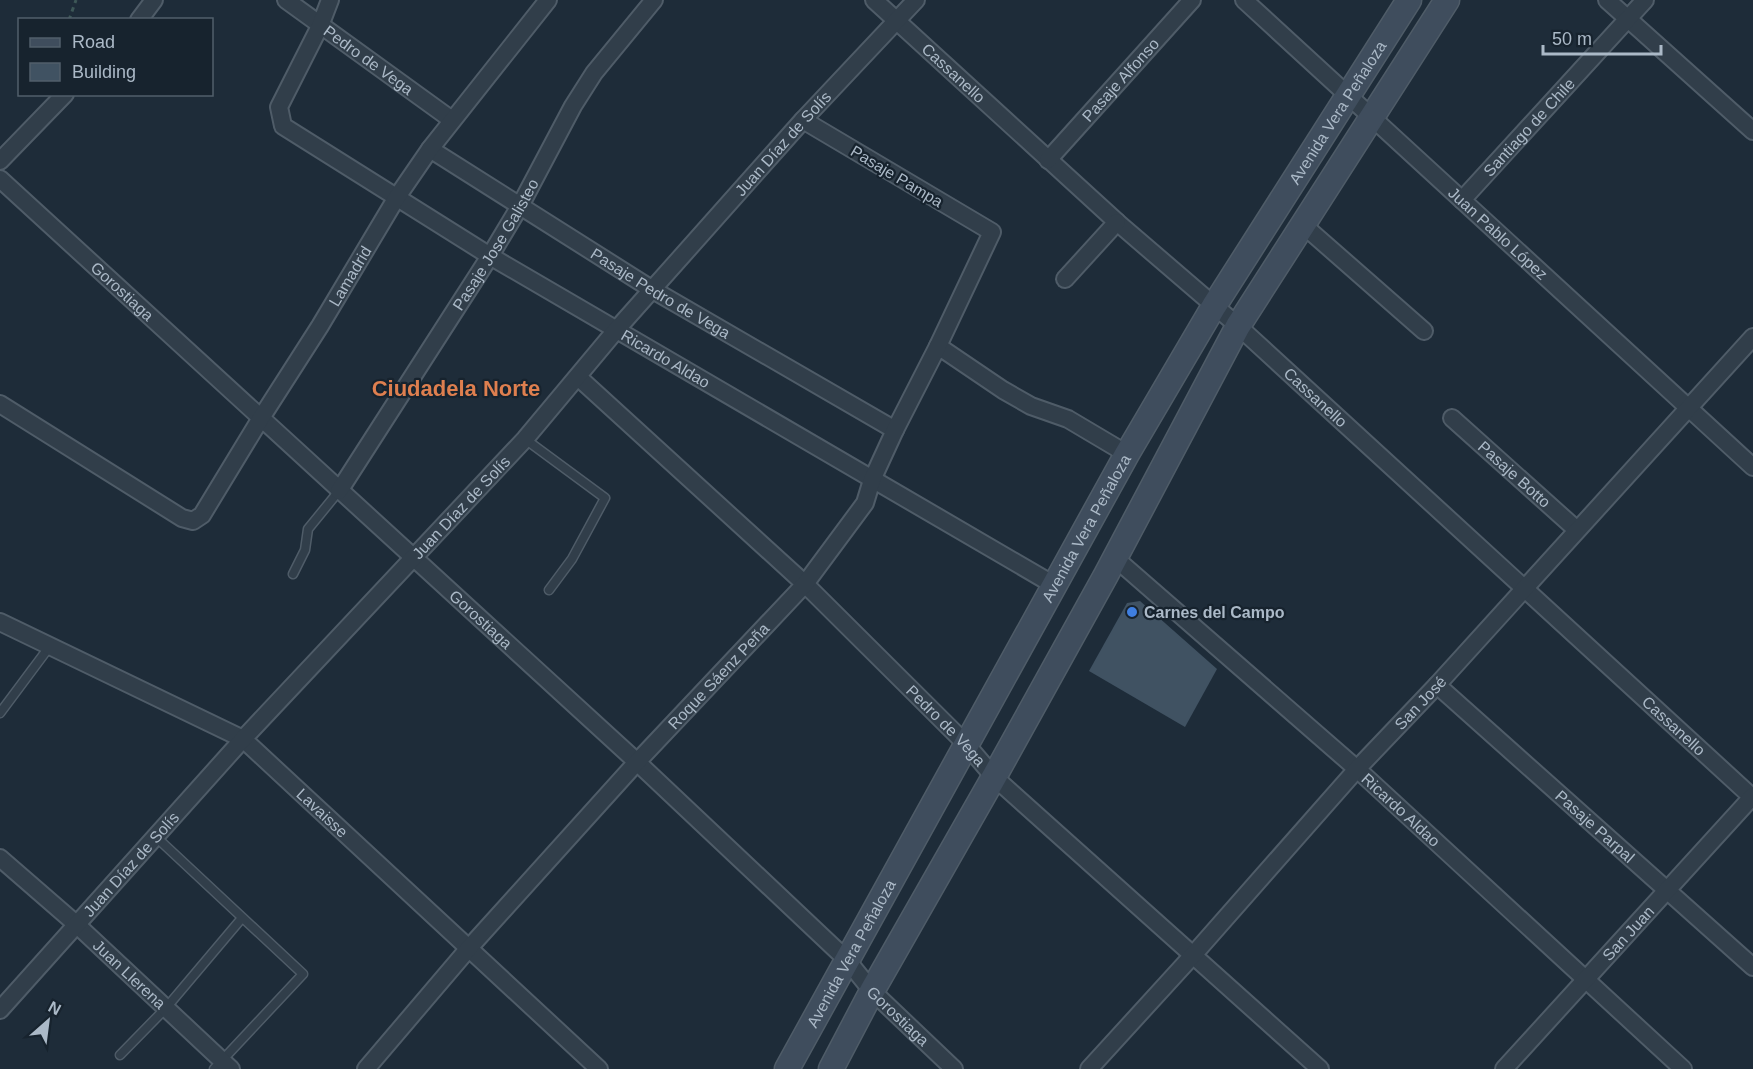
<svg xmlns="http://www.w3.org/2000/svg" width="1753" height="1069" viewBox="0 0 1753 1069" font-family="Helvetica,sans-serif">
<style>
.building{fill:#405262}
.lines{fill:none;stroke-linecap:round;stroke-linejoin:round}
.lane-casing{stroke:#4f5c68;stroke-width:11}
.street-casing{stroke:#4f5c68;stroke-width:20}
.secondary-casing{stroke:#4f5c68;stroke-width:27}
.path{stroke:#3d5757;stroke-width:3;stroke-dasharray:4.5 4.5;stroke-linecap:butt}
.lane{stroke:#313e4a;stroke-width:8}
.street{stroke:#313e4a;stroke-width:16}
.secondary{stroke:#3f4d5d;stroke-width:24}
.shop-dot{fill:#3f7fe0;stroke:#17232e;stroke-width:2}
.labels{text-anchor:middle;stroke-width:4.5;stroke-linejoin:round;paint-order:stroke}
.street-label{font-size:16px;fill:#abb9c7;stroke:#17232e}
.poi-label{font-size:16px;font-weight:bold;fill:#abb9c7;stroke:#17232e;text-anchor:start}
.district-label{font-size:22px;font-weight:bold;fill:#de7f4f;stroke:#17232e}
</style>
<rect width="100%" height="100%" fill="#1e2c39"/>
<path class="building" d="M 1140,601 L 1217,669 L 1185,727 L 1089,671 L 1127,603 Z"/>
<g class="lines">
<defs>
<path id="lane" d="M 525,439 L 605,498 L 572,559 L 549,590
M 293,574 L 305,550 L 308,529 L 339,491
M 0,713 L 50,646
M 155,836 L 303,974 L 214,1069
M 120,1055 L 166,1008 L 242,918"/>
<g id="street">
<path id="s1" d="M 286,0 L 452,120"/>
<path id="s2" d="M 330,0 L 320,26 L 279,107 L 283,126 L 490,256 L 1054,585"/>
<path id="s3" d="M 874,0 L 1117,222 L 1238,326 L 1753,798"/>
<path id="s4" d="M 1244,0 L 1753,467"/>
<path d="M 1607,0 L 1753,131"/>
<path d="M 139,20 L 154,0"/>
<path id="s5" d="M 430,149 L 653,290 L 895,430"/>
<path id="s6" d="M 1048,160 L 1192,0"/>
<path d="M 0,161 L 65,94"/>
<path id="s7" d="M 0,179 L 637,762 L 847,960 L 872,991 L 954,1069"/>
<path id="s8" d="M 1462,200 L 1645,0"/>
<path d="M 1302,224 L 1424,331"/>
<path d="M 1065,279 L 1117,222"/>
<path d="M 938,346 L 1003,390 L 1031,406 L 1068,419 L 1127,454"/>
<path id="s9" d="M 578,377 L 805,584 L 966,744 L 994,777 L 1320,1069"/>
<path id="s10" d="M 0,404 L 182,518 L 193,521 L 202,515 L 261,418 L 320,326 L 397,197 L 430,149 L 548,0"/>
<path id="s11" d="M 1452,418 L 1577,530"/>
<path id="s12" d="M 339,491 L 490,256 L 520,206 L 573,106 L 594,73 L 654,0"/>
<path id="s13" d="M 1115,558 L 1357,769 L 1683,1069"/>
<path id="s14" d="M 0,622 L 243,739 L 599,1069"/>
<path id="s15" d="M 1437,685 L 1753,967"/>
<path id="s16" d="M 0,858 L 76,924 L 231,1069"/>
<path id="s17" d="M 0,1010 L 243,739 L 525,439 L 617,329 L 803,120 L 916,0"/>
<path id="s18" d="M 366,1069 L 469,948 L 637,762 L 805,584 L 865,503 L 872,480 L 895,430 L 938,346 L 992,232 L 803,120"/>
<path id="s19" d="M 1089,1069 L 1194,954 L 1357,769 L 1437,685 L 1753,337"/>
<path id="s20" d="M 1504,1069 L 1753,796"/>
</g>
<g id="secondary">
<path id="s21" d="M 787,1069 L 1127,454 L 1214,306 L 1409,0"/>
<path d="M 831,1069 L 872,991 L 994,777 L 1106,575 L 1238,326 L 1447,0"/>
</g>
</defs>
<use href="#lane" class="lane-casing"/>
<use href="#street" class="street-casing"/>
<use href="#secondary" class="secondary-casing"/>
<path class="path" d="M 69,20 L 76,0"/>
<use href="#lane" class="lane"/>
<use href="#street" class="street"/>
<use href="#secondary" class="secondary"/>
</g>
<circle class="shop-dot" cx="1132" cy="612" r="6"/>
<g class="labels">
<g class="street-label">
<text dy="6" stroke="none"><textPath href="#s1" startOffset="102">Pedro de Vega</textPath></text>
<text dy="6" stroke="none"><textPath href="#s3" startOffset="108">Cassanello</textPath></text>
<text dy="6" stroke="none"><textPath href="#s6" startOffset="108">Pasaje Alfonso</textPath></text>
<text dy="6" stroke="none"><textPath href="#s21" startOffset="1104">Avenida Vera Peñaloza</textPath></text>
<text dy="6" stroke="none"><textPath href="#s8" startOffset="99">Santiago de Chile</textPath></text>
<text dy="6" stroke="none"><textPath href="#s17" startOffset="1168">Juan Díaz de Solís</textPath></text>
<text transform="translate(897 176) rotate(31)" y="6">Pasaje Pampa</text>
<text dy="6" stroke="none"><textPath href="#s4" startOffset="345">Juan Pablo López</textPath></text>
<text dy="6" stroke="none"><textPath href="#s12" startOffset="292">Pasaje Jose Galisteo</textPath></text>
<text dy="6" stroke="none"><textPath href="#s10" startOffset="518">Lamadrid</textPath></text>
<text dy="6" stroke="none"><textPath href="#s7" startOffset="166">Gorostiaga</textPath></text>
<text dy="6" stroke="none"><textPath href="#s5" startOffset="272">Pasaje Pedro de Vega</textPath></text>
<text dy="6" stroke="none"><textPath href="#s2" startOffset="586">Ricardo Aldao</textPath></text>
<text dy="6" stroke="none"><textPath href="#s3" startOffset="594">Cassanello</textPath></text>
<text dy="6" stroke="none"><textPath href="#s11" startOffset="84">Pasaje Botto</textPath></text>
<text dy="6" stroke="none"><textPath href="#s17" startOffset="682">Juan Díaz de Solís</textPath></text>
<text dy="6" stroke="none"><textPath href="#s21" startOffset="618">Avenida Vera Peñaloza</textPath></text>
<text dy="6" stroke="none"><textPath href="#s7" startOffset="652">Gorostiaga</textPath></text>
<text dy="6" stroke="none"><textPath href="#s18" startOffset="528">Roque Sáenz Peña</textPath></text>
<text dy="6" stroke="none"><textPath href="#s19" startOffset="494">San José</textPath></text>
<text dy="6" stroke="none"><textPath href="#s3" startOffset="1080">Cassanello</textPath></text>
<text dy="6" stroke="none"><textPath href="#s9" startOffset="507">Pedro de Vega</textPath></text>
<text dy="6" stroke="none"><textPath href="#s13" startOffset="381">Ricardo Aldao</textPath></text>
<text dy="6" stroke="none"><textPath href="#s14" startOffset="378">Lavaisse</textPath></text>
<text dy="6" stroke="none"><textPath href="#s15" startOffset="212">Pasaje Parpal</textPath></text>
<text dy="6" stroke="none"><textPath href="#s17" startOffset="196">Juan Díaz de Solís</textPath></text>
<text dy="6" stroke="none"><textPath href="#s20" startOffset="184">San Juan</textPath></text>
<text dy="6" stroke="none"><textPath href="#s21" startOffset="132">Avenida Vera Peñaloza</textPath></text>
<text dy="6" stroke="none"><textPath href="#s16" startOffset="174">Juan Llerena</textPath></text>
<text dy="6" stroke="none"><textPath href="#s7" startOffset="1228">Gorostiaga</textPath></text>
</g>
<g class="poi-label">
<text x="1144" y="618">Carnes del Campo</text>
</g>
<g class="district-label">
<text x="456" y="396">Ciudadela Norte</text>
</g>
</g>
<rect x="18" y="18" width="195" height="78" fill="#17232e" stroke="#525f6b" stroke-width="1.5"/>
<rect x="30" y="38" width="30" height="9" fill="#3f4d5d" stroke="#525f6b" stroke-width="1.5"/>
<text x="72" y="48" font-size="18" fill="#abb9c7">Road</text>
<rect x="30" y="63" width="30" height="18" fill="#405262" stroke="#525f6b" stroke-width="1.5"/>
<text x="72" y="78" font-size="18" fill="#abb9c7">Building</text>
<g transform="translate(48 1021) rotate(28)" stroke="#17232e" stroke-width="4.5" paint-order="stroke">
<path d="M0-4.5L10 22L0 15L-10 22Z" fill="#abb9c7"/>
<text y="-9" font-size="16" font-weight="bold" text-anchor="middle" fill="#abb9c7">N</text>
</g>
<path d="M1543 45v9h118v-9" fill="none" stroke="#abb9c7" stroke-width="3"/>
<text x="1552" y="45" font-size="18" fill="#abb9c7" stroke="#17232e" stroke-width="4.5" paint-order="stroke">50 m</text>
</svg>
